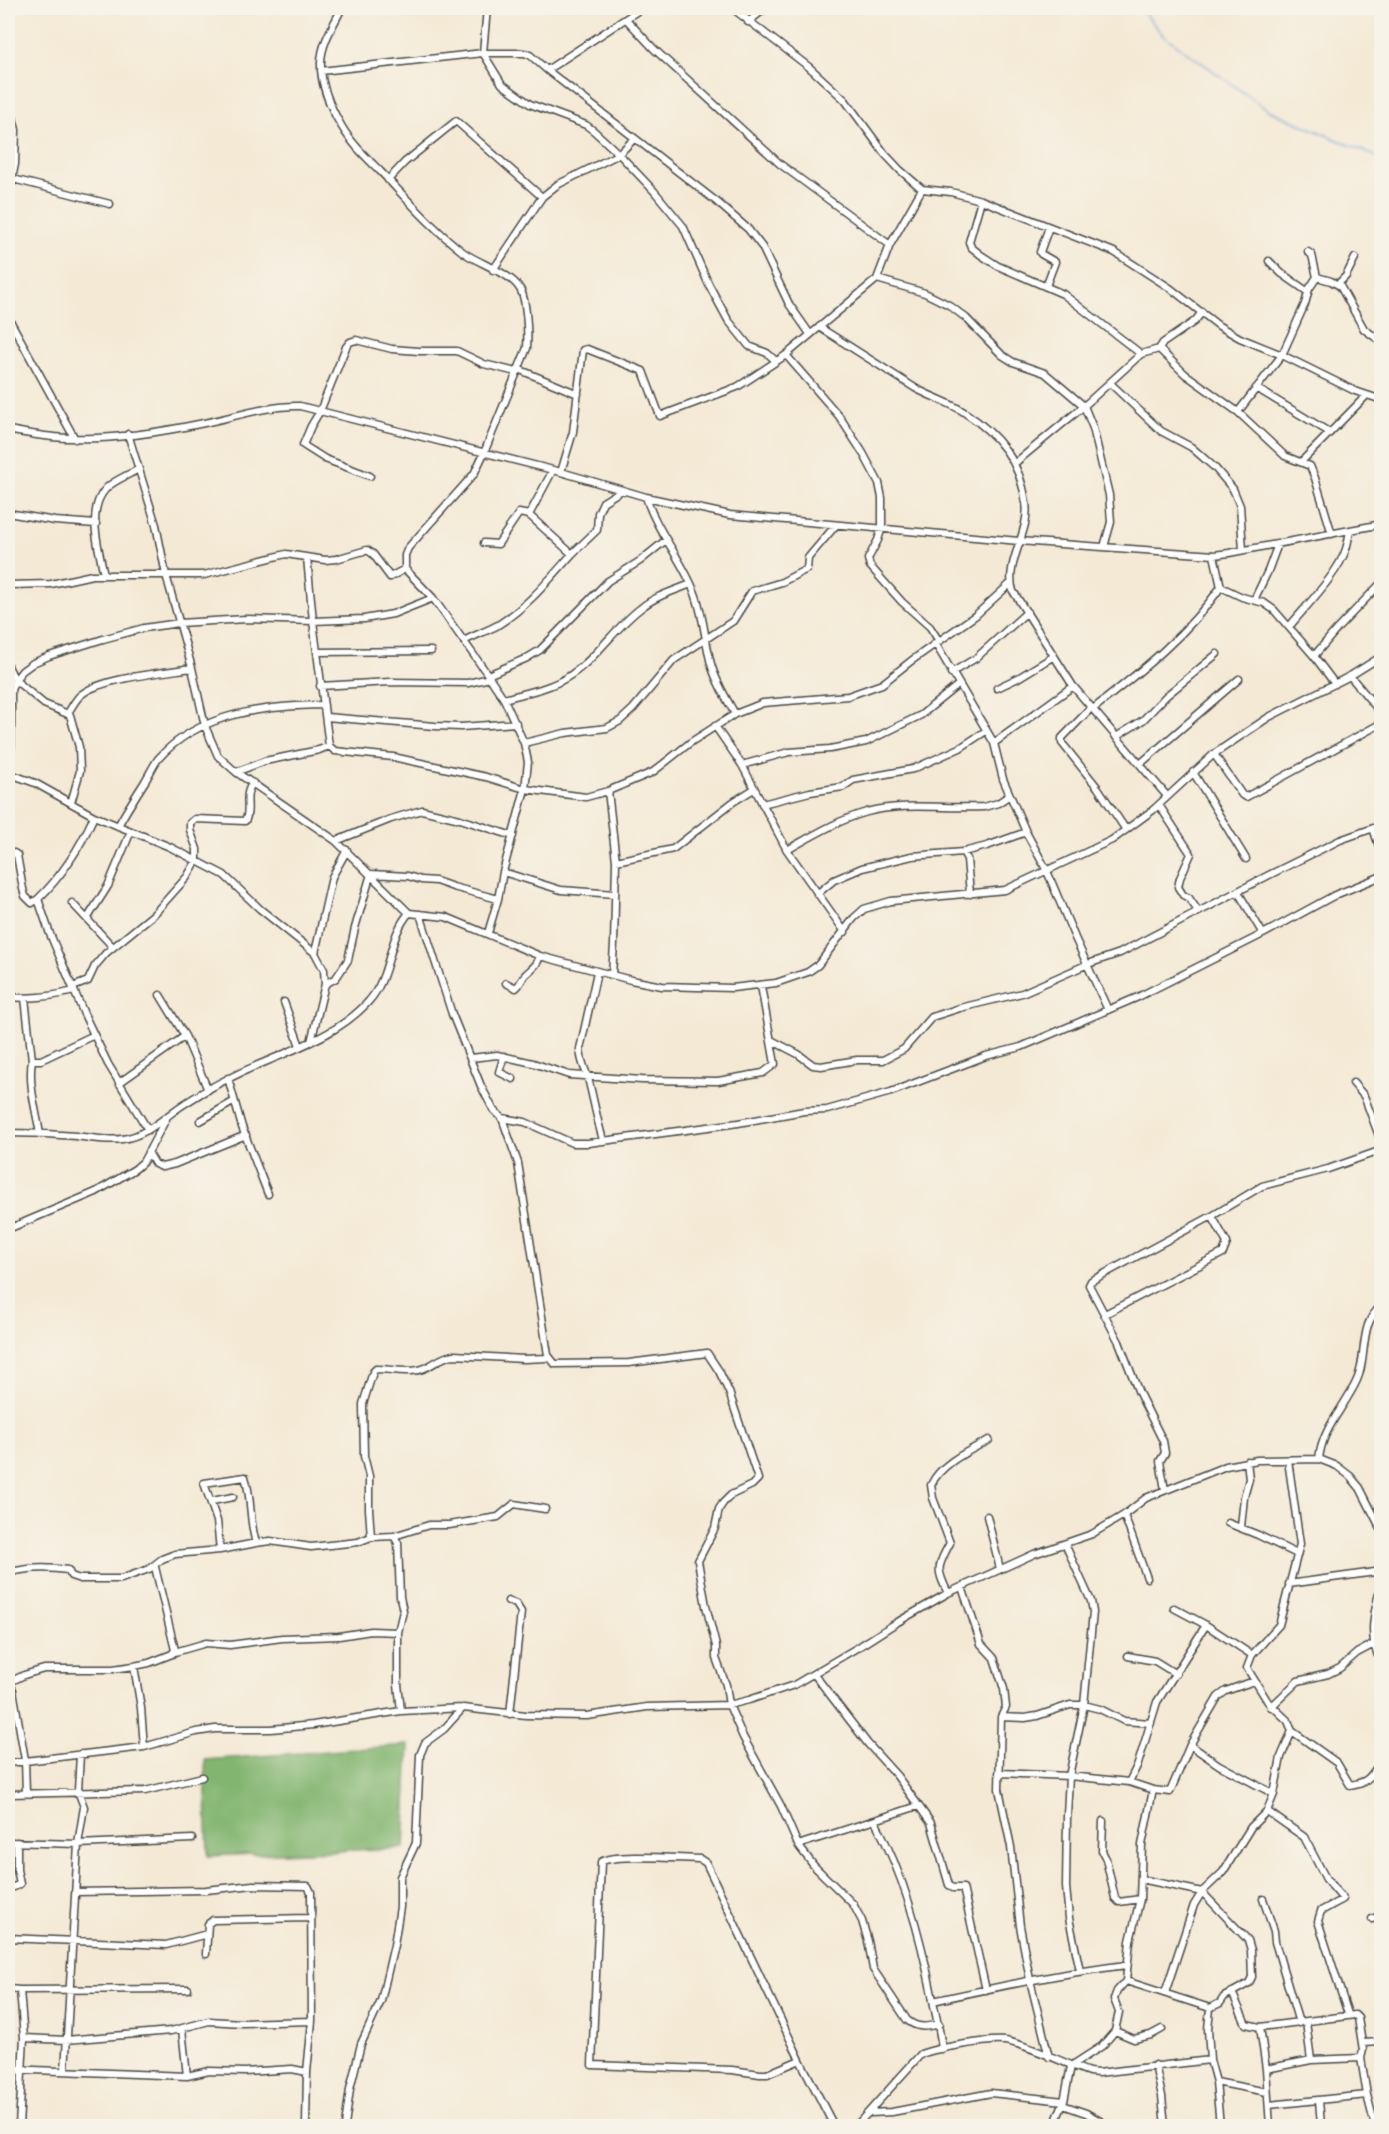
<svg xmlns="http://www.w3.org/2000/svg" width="1389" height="2134" viewBox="0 0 1389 2134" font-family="'Indie Flower',sans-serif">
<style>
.forest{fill:#82b570;stroke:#56704e;stroke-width:1.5}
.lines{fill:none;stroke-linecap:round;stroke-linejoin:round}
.stream{stroke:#6e9fd8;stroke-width:1.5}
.minor-casing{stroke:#494844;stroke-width:9}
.minor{stroke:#fff;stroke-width:6}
</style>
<rect width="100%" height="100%" fill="#f7f3e8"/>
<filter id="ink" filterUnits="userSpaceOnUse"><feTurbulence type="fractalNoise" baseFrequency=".0167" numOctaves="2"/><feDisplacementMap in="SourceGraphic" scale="12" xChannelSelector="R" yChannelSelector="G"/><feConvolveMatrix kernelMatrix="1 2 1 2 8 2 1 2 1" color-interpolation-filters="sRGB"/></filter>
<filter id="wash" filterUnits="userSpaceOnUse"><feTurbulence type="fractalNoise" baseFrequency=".008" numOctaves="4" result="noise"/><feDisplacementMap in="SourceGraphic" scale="24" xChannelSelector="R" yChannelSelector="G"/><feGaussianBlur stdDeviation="1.35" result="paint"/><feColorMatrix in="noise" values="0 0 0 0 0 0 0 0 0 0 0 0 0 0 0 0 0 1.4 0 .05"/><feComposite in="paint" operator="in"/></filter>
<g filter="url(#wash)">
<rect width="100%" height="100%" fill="#f4e9d5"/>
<path class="forest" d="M 409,1745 L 404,1848 L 208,1856 L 205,1760 Z"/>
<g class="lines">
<path class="stream" d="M 1140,8 L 1163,35 L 1268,110 L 1382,159"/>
</g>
</g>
<g filter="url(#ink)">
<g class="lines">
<defs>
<path id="minor" d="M 342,8 C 334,24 321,44 321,63 C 320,84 331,109 342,127 C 352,144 367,158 381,172 C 407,199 433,229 463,252 C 479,264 510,272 520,289 C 527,300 528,335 527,348 L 484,453 L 474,474 L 408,548 L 405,555 L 405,569 L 433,598 L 488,675 L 504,699 L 524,743 L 528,762 L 525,789 L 503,872 L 498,899 L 488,933
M 487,8 L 483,53 L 502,84 L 530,104 L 586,125 L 594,131 L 619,154 L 654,191 L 683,226 L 709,285 L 728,320 L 749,346 L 767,353 L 776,361
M 732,8 L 809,67 L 845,100 L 885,154 L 900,170 L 922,189 L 951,192 L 981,200 L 1114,252 L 1170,288 L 1219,326 L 1240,338 L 1282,355 L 1355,391 L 1382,400
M 626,19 L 654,49 L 780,164 L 890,245
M 748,22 L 766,8
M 547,70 L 717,202 L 748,229 L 762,247 L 789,304 L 810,334
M 321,71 L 483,53 L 524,53 L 530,55 L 547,70 L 642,8
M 8,97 L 16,130 L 15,164 L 8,200
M 13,179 L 110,204
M 388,180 L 405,162 L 456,121 L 542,197
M 981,200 L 969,242 L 971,247 L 981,255 L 998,266 L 1063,294 L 1141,354
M 1308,252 L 1312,255 L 1317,277 L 1331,281 L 1340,286 L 1364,329 L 1382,342
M 1269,261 L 1281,273 L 1308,292
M 493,270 L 542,197 L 557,185 L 619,154 L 634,139
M 877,279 L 925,293 L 949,305 L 966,318 L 1002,355 L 1013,362 L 1045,373 L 1084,406 L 1093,428 L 1109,495 L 1111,522 L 1104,547
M 1338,284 L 1346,276 L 1355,258
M 1046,286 L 1055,262 L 1041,254 L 1040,252 L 1049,227
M 8,317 L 75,439
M 819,327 C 851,347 883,368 915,388 C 931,397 949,402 964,412 C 999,435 1020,461 1026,503 C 1031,531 1004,563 1013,591 L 1073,686 L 1167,796
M 1159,349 L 1185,374 L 1238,412 L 1285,456 L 1310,466 L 1315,478 L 1332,534
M 786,355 L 839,416 L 863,453 L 879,483 L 882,498 L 882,527 L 878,540 L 868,559 L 870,566 L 902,602 L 930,627 L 939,641
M 518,369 L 578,394
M 1110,383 L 1161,431 L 1191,447 L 1198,453 L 1215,468 L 1233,489 L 1240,506 L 1243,550
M 1256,388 L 1329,432
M 1238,412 L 1282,355 L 1305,304 L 1309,289 L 1317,277
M 8,430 C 29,434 50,438 71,438 C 110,440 166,431 204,423 C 235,417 268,405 300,406 L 561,472 L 646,497 L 730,515 L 1019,541 L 1214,555 L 1229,553 L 1382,524
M 128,434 L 156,525 L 166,575 L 192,668 L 205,726 L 218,756 L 236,772 L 336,841 L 409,913
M 1302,461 L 1366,396
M 1015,463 L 1084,406 L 1141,354 L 1159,349 L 1163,343 L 1195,321 L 1202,312
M 561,472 L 573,432 L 583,350 L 587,349 L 643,371 L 660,416 L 737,387 L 745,382 L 786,355 L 877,279 L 890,245 L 922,189
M 370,476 L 325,459 L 303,445 L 311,426 L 320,411 L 346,347 L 350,342 L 356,340 L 392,349 L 419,351 L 457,351 L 484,364 L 516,372
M 646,497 C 657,533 684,561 696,596 C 704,618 705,641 711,664 C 716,682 726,698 735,714
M 8,513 L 55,521 L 96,524
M 529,515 L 572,554 L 597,530 L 598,513 L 603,502 L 622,490
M 484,543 L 498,544 L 519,513 L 529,515 L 553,470
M 1214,555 L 1221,587 L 1242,597 L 1264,603 L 1274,610 L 1314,656 L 1335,684
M 307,558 L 313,621 L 329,746
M 104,575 C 99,548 84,505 110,485 C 118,479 130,474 139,469
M 8,585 L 51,584 L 92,575 L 204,575 L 286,554 L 325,560 L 336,559 L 367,550 L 373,554 L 390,577 L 405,569
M 1254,600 L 1268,571 L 1278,544
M 1289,627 C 1306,606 1338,574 1346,549 C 1348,543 1349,536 1350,530
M 464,641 C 475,635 487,631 498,625 C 528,606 549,580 572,554
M 935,643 L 994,743 L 1003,779 L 1026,832 L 1047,871 L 1075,938 L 1108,1010
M 317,652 L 431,651
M 1314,656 L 1337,629 L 1382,582
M 8,666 L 15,680 L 44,704 L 70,715 L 79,747 L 80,771 L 71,803
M 951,673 L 976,658 L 1027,612
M 488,675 L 527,658 L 540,650 L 608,581 L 640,561 L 666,540
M 1350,676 L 1382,714
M 320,686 L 390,682 L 468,683 L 490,678
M 997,688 L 1018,678 L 1054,656
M 504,699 C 524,693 548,689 566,678 C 595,661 614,628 641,608 C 655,596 674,591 691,584
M 1091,708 L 1062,738 L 1062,743 L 1098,788 L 1126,830
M 1093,709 C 1141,671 1185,637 1221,587
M 68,713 C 72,707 76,698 82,694 C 102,678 166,672 192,668
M 326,717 L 435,726 L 461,727 L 516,723
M 715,726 L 742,765 L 787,850 L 845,932
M 1116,737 L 1143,720 L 1166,696 L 1217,654
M 524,743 L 565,733 L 607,728 L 620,721 L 633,709 L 674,660 L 733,621 L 752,591 L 782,582 L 807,569 L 808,558 L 836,525
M 994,743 L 1073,686
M 1214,754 L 1242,795 L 1246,797 L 1382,723
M 1140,764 L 1239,679
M 742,765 L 789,752 L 830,749 L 866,742 L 921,715 L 958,685
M 8,769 L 11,746 L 11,690 L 15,680 L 22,671 L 33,663 L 49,656 L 103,639 L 144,628 L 179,623 L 246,619 L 313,621 L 364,619 L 393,614 L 433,598
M 236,772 L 265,761 L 319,750 L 329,746 L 335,751 L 393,757 L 486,777 L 525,789 L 586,797 L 608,791 L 653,772 L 691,742 L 735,714 L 748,709 L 763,703 L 848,696 L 882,684 L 911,661 L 976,615 L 1011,583
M 1193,772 L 1246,859
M 8,773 L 35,783 L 94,816 L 170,847 L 224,875 L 260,909 L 315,953 L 324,970 L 325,984 L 311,1042
M 608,791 L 616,861 L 614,944 L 612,975
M 762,804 L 810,792 L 843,787 L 853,780 L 913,769 L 960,748 L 986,731
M 1159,805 L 1191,854 L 1180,878 L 1178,887 L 1183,895 L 1189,898 L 1198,911
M 94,816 C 80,848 63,875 38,899 L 50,934 L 84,1014 L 108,1064 L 148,1130
M 118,826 C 126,811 135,797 144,783 C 149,775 153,766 158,759 C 199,712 266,706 324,705
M 1373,828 L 1382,855
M 336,841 L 391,819 L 422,810 L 460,819 L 513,836
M 787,850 C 812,836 838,820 867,812 C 902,802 947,809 984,807 L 998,803 L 1010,795
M 963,852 L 967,859 L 970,894
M 8,854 L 14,853 L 17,855 L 23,889 L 25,896 L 32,903 L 38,899
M 616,861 L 673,849 L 733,802 L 754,789
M 503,872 L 561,890 L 615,894
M 1238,892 L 1263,934
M 817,894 L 834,880 L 862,868 L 912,856 L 963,852 L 987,846 L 1026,832
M 72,903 L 113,947
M 420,914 L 452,1014 L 481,1086 L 493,1109 L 502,1118 L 518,1163 L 548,1355 L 555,1364 L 629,1363 L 707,1353 L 719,1371 L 729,1392 L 758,1479 L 752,1485 L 731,1495 L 723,1503 L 719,1509 L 715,1528 L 698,1561 L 706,1606 L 716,1646 L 716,1658 L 726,1685 L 729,1705 L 743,1737 L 781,1806 L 798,1845 L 814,1866 L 853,1904 L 862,1921 L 868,1941 L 873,1969 L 907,2020 C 918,2029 927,2027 939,2024
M 87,919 L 108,886 L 131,831
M 315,953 L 332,877 L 347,850
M 597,972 L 580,1049 C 581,1064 586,1069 589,1082 C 594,1102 597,1120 603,1140
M 506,983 L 516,988 C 521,984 521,980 525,975 C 532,968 537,966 540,956
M 325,984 L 336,978 L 348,960 L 355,928 L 371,874 L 408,876 L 421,880 L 436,881 L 453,887 L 498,899
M 73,987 L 88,981 L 95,966 L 106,953 L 154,914 L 187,877 L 197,860 L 197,849 L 190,830 L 190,823 L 195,819 L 245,821 C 252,810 242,795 253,783
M 160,995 L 185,1036 L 208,1090
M 8,997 C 31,999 51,997 74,991
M 25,998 L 32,1060 C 28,1084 36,1110 40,1134
M 284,1002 L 300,1046
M 771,1040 L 798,1054 L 813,1065 L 821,1066 L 857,1060 L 883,1060 L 904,1049 L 932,1017 L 960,1008 L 1022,993 L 1088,964 L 1120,953 L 1269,875 L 1340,840 L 1382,825
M 504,1056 L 499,1072 L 513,1079
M 471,1058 L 497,1055 L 533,1063 L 569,1075 L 642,1080 L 718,1081 L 763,1073 L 775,1064 L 761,986
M 32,1060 L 41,1060 L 94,1035
M 228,1078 L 242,1127 L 268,1194
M 119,1083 L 185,1036
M 1353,1083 L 1364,1096 L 1382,1144
M 502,1118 L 525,1122 L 572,1143 L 588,1143 L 738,1123 L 804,1111 L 827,1110 L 891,1092 L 986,1056 L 1021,1047 L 1138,997 L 1263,934 L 1335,895 L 1382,876
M 200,1121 L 233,1102
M 8,1133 C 31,1133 53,1134 76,1136 C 91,1138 107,1141 122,1139 C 147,1136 164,1117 184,1104 C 211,1086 240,1072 270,1060 C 304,1045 342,1031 368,1002 C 392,976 387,938 409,913 L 446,917 L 540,956 L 631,980 L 662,986 L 732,988 L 776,983 L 808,972 L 818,965 L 854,918 L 864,909 L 891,901 L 1005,890 L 1112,840 L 1153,810 L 1214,754 L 1269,717 L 1350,676 L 1382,656
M 148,1152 L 155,1164 L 162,1167 L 175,1164 L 246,1135
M 8,1229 L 96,1192 L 135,1169 L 143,1162 L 166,1119
M 1105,1314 L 1223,1253 L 1227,1243 L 1212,1216
M 1319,1459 C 1322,1428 1345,1407 1357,1380 C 1368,1356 1358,1323 1382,1306
M 1165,1490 L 1160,1461 L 1165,1453 L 1163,1441 L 1139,1393 L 1119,1342 L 1089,1285 L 1091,1281 L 1212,1216 L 1262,1186 L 1328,1169 L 1382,1150
M 212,1501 L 233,1497
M 1124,1515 L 1147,1578
M 987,1516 L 1000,1569
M 1228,1523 L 1258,1535 L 1297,1554
M 1241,1527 L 1244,1497 L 1249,1479 L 1247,1461
M 394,1536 L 429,1525 L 449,1525 L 498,1517 L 514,1504 L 545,1509
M 371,1537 L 369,1509 L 369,1476 L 364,1456 L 363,1404 L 373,1372 L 376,1369 C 391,1369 404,1373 419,1370 C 432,1367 440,1356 454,1355 L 524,1359 L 547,1358
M 1065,1544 L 1091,1601 L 1093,1612 L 1084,1705 L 1069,1776 L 1067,1816 L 1066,1887 L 1069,1918 L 1080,1971
M 220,1550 L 217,1521 L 204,1483 L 245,1477 C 252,1498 249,1521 256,1543
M 8,1573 C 28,1567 46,1567 68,1570 L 71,1576 L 80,1579 L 121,1579 L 149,1569 L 162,1559 L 175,1554 L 220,1550 L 256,1543 L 270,1541 L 311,1547 L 358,1542 L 371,1537 L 394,1536 L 398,1543 L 400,1597 L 403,1611 L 398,1632 L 398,1684 L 401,1711
M 1382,1580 C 1375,1609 1366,1637 1382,1664
M 1289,1584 L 1382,1571
M 962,1587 L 981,1644 L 994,1658 L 1004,1689 L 1006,1707 L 1001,1717 L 999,1789 L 1011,1847 L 1020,1926 L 1030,1980 L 1049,2057
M 948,1593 C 936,1569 937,1567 950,1543 L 933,1498 L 931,1485 C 941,1463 969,1451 989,1440
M 508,1601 L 516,1604 L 521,1612 L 510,1714
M 1174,1608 L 1206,1625 L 1252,1655
M 175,1652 L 206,1643 L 230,1645 L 282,1638 L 339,1636 L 371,1631 L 398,1632
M 1128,1656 L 1155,1661 L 1176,1674
M 134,1666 L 141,1708 L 144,1747
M 814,1674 L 868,1744 L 897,1776 L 931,1823 L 949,1885 L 953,1888 L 963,1888 L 986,1990
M 9,1681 L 13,1690 L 25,1760 L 26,1793
M 8,1683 L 24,1675 L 44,1669 L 113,1669 L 134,1666 L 149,1663 L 172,1654 L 175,1650 L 155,1567
M 1271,1707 L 1298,1681 L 1328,1674 L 1340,1668 L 1357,1653 L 1372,1645
M 1001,1717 L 1025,1718 L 1037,1716 L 1070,1705 L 1084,1705 L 1100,1709 L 1124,1721 L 1151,1723
M 1292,1731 L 1337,1763 L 1350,1785 C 1372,1781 1369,1776 1382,1761
M 1190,1745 L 1219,1765 L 1274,1794
M 8,1763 L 144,1747 L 196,1732 L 215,1729 L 271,1729 L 313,1725 L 401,1711 L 463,1708 L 526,1715 L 587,1716 L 647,1707 L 729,1705 L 749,1700 L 794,1685 L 860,1646 L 896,1623 L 948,1593 L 1034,1554 L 1092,1534 L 1124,1515 L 1146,1498 L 1226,1466 L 1257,1460 L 1319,1459 L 1337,1466 L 1350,1476 L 1360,1488 L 1382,1531
M 999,1773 L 1069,1776 L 1129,1782 L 1153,1790 L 1170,1792 L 1190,1745 L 1218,1697 L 1226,1691 L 1254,1681
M 1129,1782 L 1138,1764 L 1157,1702 L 1206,1625
M 8,1794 L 145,1791 L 202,1777
M 1267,1811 L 1304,1837 L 1326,1879 L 1343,1899 L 1321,1911 L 1318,1921 L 1348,2014
M 875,1821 C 904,1876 920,1934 932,1995 C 935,2013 940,2030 942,2049
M 1103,1821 L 1102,1851 L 1106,1859 L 1115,1898 L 1119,1902 L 1140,1899
M 8,1842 L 78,1844 L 192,1839
M 798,1845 L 918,1806
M 1141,1879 L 1202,1892 L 1248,1940 L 1251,1950 L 1252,1977 L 1249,1983 L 1224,1997 L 1220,2003 L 1210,2008 L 1208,2029 L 1210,2060 L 1216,2082 L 1220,2126
M 8,1886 L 14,1887 L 20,1884 L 17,1870 L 17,1842
M 75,1892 L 206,1890 L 253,1885 L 308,1886 L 311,1892 L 312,2021 L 307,2072 L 306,2126
M 1263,1899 L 1274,1931 L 1275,1942 L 1299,2023
M 1372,1919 L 1382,1915
M 8,1938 L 166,1945 L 207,1934
M 206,1954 L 208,1924 L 213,1920 L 311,1918
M 1126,1981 L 1210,2008
M 8,1989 L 20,1990 L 188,1989
M 1232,1992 L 1246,2024 L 1260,2027 L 1266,2069 L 1270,2126
M 1165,1993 L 1194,1905 L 1202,1892 L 1223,1872 L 1251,1827 L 1267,1811 L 1274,1794 L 1281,1757 L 1292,1731 L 1288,1721 L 1268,1702 L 1247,1668 L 1252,1655 L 1279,1625 L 1300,1544 L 1288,1460
M 933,2001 C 997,1987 1061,1973 1126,1965
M 1306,2022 L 1311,2060
M 1260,2027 L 1355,2015 L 1358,2018 L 1363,2050 L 1361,2058
M 182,2029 L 187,2076
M 1115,2031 L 1134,2039 L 1151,2035 L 1162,2029
M 24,2038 L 66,2040 L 171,2031 L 209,2021 L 242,2023 L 312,2021
M 1362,2043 L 1382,2042
M 800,2060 L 767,2074 L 760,2074 L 732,2070 L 592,2065 L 601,1862 C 613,1853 683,1859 700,1859 L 706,1863 L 800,2060 L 834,2126
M 1155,2065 L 1162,2096 L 1165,2126
M 8,2069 L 187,2076 L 209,2071 L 245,2072 L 292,2069 L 307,2072
M 1266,2069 L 1311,2060 L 1361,2058 L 1367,2095 L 1269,2105
M 65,2071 L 78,1844 L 84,1807 L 78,1791 L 80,1754
M 1216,2082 L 1267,2092
M 1367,2095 L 1375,2126
M 1319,2100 L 1321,2126
M 1064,2101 L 1071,2066 L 1102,2046 L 1115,2031 L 1119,2012 L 1114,1999 L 1117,1991 L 1126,1981 L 1130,1941 L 1140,1899 L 1142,1845 L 1153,1790
M 1063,2105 L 1086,2113 L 1109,2126
M 869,2113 L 892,2112 L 991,2093 L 1064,2101 L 1054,2126
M 8,2125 L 19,2126
M 19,2126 L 24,2038 L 20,1990
M 345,2126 L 350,2089 L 361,2044 L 381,2001 L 394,1945 L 400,1907 L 400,1877 L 416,1843 L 420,1755 L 425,1743 L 444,1729 L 463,1708
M 856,2126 L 921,2054 C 937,2048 988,2039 1005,2041 C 1030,2045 1063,2063 1089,2072 L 1098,2073 L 1210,2060"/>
</defs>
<use href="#minor" class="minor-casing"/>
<use href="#minor" class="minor"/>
</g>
</g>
<rect width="1389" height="2134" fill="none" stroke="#f7f3e8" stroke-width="30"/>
</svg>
